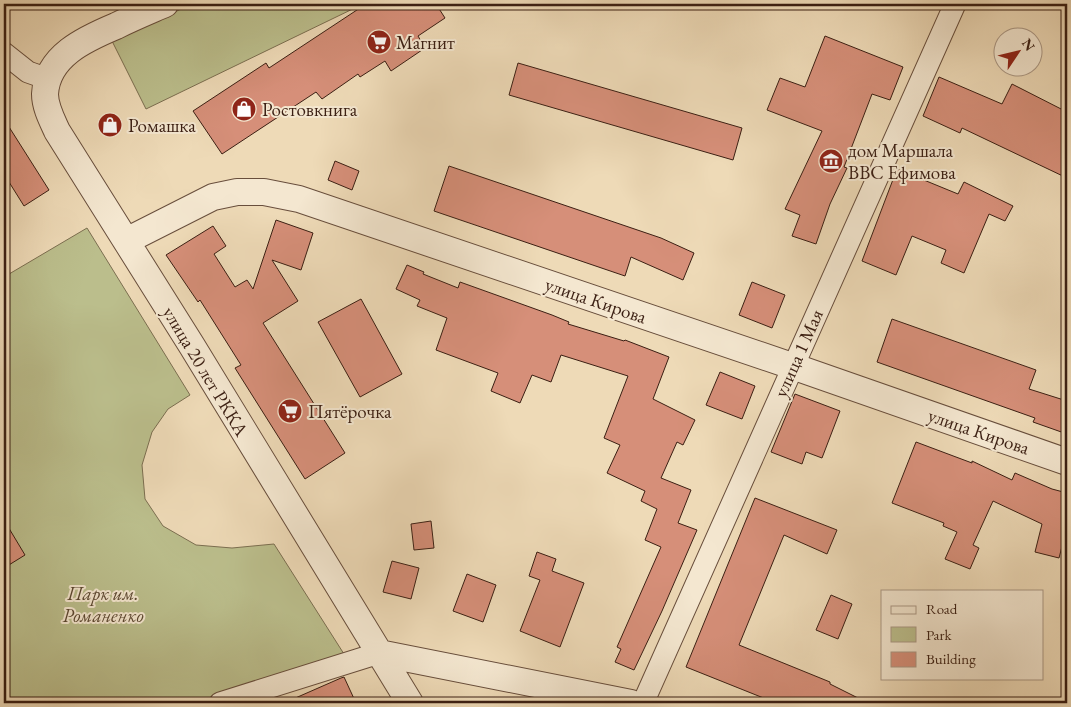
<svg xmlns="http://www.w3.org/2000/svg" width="1071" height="707" viewBox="0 0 1071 707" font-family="'EB Garamond',serif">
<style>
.green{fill:#bbbe8c;stroke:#7b6e50}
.building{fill:#d68f79;stroke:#3b1f13}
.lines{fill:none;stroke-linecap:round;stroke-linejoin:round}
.minor-casing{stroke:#684e3c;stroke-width:23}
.tertiary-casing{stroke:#684e3c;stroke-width:28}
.minor{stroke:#f4e7d0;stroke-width:21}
.tertiary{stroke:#f4e7d0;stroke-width:26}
.labels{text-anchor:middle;stroke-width:4;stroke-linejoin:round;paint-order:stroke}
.poi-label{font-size:19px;fill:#3b1f13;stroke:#f4e7d0;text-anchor:start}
.street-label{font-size:19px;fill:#3b1f13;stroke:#f4e7d0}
.park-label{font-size:19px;font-style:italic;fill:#5b4731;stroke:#f4e7d0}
</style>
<rect width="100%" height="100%" fill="#eedab7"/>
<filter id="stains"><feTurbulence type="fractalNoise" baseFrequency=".004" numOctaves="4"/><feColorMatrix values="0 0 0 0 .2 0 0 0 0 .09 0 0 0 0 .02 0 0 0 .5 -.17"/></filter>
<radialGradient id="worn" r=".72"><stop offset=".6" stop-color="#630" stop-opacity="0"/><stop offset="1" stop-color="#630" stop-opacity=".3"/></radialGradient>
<path class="green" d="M 192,4 L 363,4 L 146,109 L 112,41 Z
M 87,228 L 190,395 L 168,409 L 152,432 L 142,465 L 145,499 L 163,526 L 196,545 L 232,548 L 274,544 L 344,654 L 202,703 L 4,703 L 4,277 Z"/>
<path class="building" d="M 366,4 L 436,4 L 445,18 L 418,36 L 425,48 L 391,71 L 385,61 L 360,77 L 358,74 L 322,99 L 316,92 L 222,154 L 193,111 L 266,63 L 269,68 Z
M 825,36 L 903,67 L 890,100 L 872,94 L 844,167 L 847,168 L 830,204 L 816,244 L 792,236 L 800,215 L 785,209 L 822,131 L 767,110 L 780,78 L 805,87 Z
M 518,63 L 742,128 L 733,160 L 509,95 Z
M 939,77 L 1002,104 L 1012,84 L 1067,112 L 1067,178 L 962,128 L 960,133 L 923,116 Z
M 4,119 L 49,190 L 24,206 L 4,174 Z
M 335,161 L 359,171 L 352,190 L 328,180 Z
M 449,166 L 661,238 L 694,253 L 683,280 L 631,257 L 625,276 L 434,211 Z
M 897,169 L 958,194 L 964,182 L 1013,206 L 1005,221 L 989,214 L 964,273 L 941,263 L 946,250 L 912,236 L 896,275 L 862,261 Z
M 276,220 L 313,233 L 301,270 L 272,260 L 298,301 L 263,323 L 345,453 L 305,479 L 235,368 L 241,365 L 200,300 L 198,302 L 166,255 L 213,226 L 226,246 L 214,254 L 235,287 L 247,280 L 253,289 Z
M 407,265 L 424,272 L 423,274 L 458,288 L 460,282 L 552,315 L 569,322 L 568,324 L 624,341 L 625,340 L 669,357 L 653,399 L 695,420 L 683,445 L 677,442 L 661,478 L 691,490 L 678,523 L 697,530 L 662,611 L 634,670 L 615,662 L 621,649 L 617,647 L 661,547 L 645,540 L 657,509 L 641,501 L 645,491 L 607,473 L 620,445 L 604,438 L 628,376 L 561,355 L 551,382 L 532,375 L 520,403 L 491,391 L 498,373 L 436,350 L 447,318 L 417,306 L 420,300 L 396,289 Z
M 752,282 L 785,295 L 772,328 L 739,315 Z
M 361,299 L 402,374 L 360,397 L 318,322 Z
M 892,319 L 1036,370 L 1029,389 L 1067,401 L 1067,434 L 1033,422 L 1035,418 L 877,362 Z
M 720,372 L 755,386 L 742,419 L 706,405 Z
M 795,394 L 840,411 L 822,458 L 806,452 L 802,464 L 771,452 Z
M 916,442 L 972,463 L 972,461 L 1012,480 L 1015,473 L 1052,489 L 1067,493 L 1067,527 L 1059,558 L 1035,552 L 1042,524 L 993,501 L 973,545 L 979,548 L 970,569 L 945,559 L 957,532 L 943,526 L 944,523 L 892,503 Z
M 755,498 L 837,530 L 827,554 L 784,535 L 739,645 L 830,682 L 830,684 L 868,703 L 776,703 L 686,667 Z
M 4,520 L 25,555 L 4,568 Z
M 431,521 L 434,548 L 414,550 L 411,524 Z
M 537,552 L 556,559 L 552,571 L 584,583 L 560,647 L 520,631 L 540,580 L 529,576 Z
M 392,561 L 419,568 L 411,599 L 383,592 Z
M 467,574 L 496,585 L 483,622 L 453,611 Z
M 831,595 L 852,604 L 838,639 L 816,630 Z
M 344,677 L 356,703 L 284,703 L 341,678 Z"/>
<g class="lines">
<defs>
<path id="minor" d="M 4,53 L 28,72 L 48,79
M 220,703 L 379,653
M 643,703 L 955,4"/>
<path id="tertiary" d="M 165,4 C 149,11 132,18 116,26 C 85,39 47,56 45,94 C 45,107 52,120 57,131 L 192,346 L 410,703
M 126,241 L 213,197 L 237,192 L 264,192 L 299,199 L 792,366 L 1067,462
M 379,653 L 631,703"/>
</defs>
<use href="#minor" class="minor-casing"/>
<use href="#tertiary" class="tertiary-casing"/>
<use href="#minor" class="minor"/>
<use href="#tertiary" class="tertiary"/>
</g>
<defs>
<symbol id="supermarket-disc" viewBox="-11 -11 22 22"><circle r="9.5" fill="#8f2418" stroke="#f4e7d0"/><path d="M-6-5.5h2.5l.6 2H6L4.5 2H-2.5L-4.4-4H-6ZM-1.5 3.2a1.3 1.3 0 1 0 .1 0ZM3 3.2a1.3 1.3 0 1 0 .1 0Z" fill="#fff"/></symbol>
<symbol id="shop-disc" viewBox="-11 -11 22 22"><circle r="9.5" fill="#8f2418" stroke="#f4e7d0"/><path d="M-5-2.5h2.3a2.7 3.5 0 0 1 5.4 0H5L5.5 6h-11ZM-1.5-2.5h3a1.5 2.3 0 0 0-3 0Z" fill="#fff"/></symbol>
<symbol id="museum-disc" viewBox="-11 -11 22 22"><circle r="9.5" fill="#8f2418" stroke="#f4e7d0"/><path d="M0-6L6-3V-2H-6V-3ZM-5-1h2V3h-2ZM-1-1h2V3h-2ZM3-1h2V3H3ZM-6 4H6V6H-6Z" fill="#fff"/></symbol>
</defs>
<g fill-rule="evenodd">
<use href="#supermarket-disc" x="365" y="28" width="28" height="28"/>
<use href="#shop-disc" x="230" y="95" width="28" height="28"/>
<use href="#shop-disc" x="96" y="111" width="28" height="28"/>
<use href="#museum-disc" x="817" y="147" width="28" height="28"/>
<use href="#supermarket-disc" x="276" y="397" width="28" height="28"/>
</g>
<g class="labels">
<g class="poi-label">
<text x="396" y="49">Магнит</text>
<text x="262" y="116">Ростовкнига</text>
<text x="128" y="132">Ромашка</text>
<text x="848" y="157">дом Маршала<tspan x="848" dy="22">ВВС Ефимова</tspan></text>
<text x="308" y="418">Пятёрочка</text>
</g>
<g class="street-label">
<text transform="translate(596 300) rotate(19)" y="7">улица Кирова</text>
<text transform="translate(798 353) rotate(-66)" y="7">улица 1 Мая</text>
<text transform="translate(206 371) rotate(59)" y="7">улица 20 лет РККА</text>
<text transform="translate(979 431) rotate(19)" y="7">улица Кирова</text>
</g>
<g class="park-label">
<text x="103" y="600">Парк им.<tspan x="103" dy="22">Романенко</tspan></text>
</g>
</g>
<rect width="1071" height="707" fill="none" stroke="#eedab7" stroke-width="20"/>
<rect x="5" y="5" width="1061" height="697" fill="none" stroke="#3b1f13" stroke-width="2.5"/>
<rect x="10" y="10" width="1051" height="687" fill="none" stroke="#3b1f13"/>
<rect x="881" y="590" width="162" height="90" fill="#f4e7d0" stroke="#aa9784"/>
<rect x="891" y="606" width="25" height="8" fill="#f4e7d0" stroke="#aa9784"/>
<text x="926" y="614" font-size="15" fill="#3b1f13">Road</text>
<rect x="891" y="627" width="25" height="15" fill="#bbbe8c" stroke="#aa9784"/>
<text x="926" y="640" font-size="15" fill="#3b1f13">Park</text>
<rect x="891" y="652" width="25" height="15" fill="#d68f79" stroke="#aa9784"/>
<text x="926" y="664" font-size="15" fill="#3b1f13">Building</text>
<g transform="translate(1018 52) rotate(55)"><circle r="24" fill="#f4e7d0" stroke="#aa9784"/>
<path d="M0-4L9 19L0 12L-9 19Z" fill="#8f2418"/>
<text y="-8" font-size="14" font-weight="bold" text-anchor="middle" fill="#3b1f13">N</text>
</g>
<rect width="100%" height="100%" filter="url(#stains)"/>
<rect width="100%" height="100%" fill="url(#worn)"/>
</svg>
